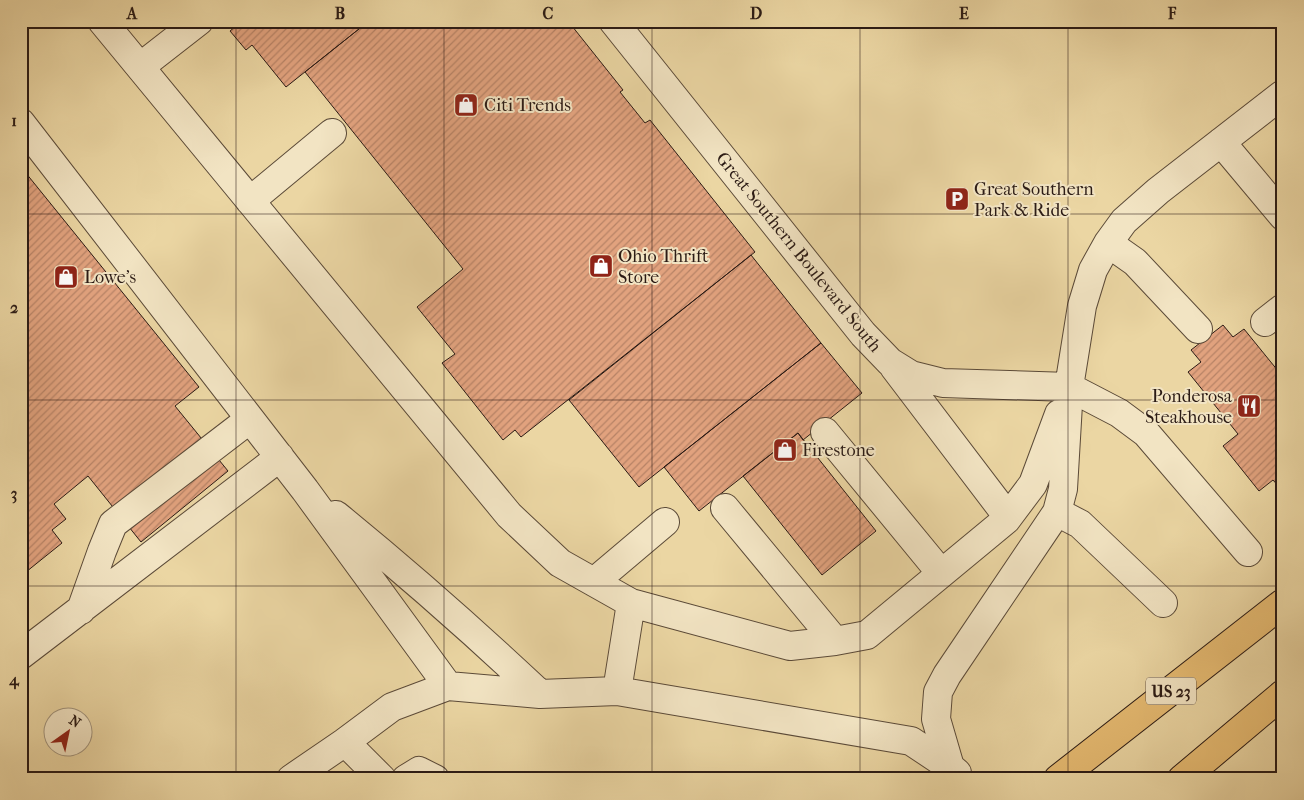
<svg xmlns="http://www.w3.org/2000/svg" width="1304" height="800" viewBox="0 0 1304 800" font-family="'IM FELL French Canon',serif">
<style>
.building{fill:url(#building-hatch);stroke:#2b1b15}
.lines{fill:none;stroke-linecap:round;stroke-linejoin:round}
.minor-casing{stroke:#5b4a38;stroke-width:30}
.major-casing{stroke:#2b1b15;stroke-width:30}
.minor{stroke:#f2e4c3;stroke-width:28}
.major{stroke:#e6bb72;stroke-width:28}
.grid{fill:none;stroke:#2b1b15;stroke-width:1;stroke-opacity:0.55}
.labels{text-anchor:middle;stroke-width:4;stroke-linejoin:round;paint-order:stroke}
.shield{fill:#f2e4c3;stroke:#675749;stroke-width:1}
.shield-label{font-size:16px;font-weight:bold;fill:#2b1b15}
.poi-label{font-size:18px;fill:#2b1b15;stroke:#f2e4c3;text-anchor:start}
.street-label{font-size:18px;fill:#2b1b15;stroke:#f2e4c3}
.neatline{fill:none;stroke:#2b1b15;stroke-width:2}
.grid-label{font-size:16px;text-anchor:middle;font-weight:bold;fill:#2b1b15}
</style>
<defs>
<pattern id="building-hatch" width="6" height="6" patternUnits="userSpaceOnUse" patternTransform="scale(1.25)"><rect width="6" height="6" fill="#e1a27e"/><path d="M-1 1l2-2M0 6l6-6M5 7l2-2" fill="none" stroke="#b78366"/></pattern>
</defs>
<rect width="100%" height="100%" fill="#ebd6a3"/>
<filter id="stains"><feTurbulence type="fractalNoise" baseFrequency=".004" numOctaves="4"/><feColorMatrix values="0 0 0 0 .2 0 0 0 0 .09 0 0 0 0 .02 0 0 0 .5 -.17"/></filter>
<radialGradient id="worn" r=".72"><stop offset=".6" stop-color="#630" stop-opacity="0"/><stop offset="1" stop-color="#630" stop-opacity=".3"/></radialGradient>
<path class="building" d="M 242,21 L 369,21 L 286,87 L 252,45 L 246,50 L 230,31 Z
M 369,21 L 568,21 L 623,90 L 620,92 L 645,123 L 650,120 L 755,252 L 521,437 L 515,430 L 503,440 L 442,363 L 455,354 L 417,307 L 463,269 L 305,72 Z
M 21,167 L 199,387 L 175,406 L 228,471 L 141,542 L 88,476 L 54,504 L 66,519 L 52,530 L 62,543 L 21,576 Z
M 751,255 L 821,343 L 639,487 L 569,400 Z
M 1223,325 L 1233,337 L 1244,329 L 1283,377 L 1283,488 L 1281,489 L 1273,480 L 1259,491 L 1223,446 L 1238,434 L 1188,372 L 1201,362 L 1191,350 Z
M 821,343 L 862,393 L 803,440 L 798,433 L 699,511 L 664,467 Z
M 798,433 L 876,531 L 822,575 L 743,476 Z"/>
<g class="lines">
<defs>
<path id="minor" d="M 102,21 L 509,515 L 560,563 L 631,603
M 613,21 L 863,334 L 890,362 L 911,375 L 943,383 L 1069,387 L 1119,413 L 1146,433 L 1248,552
M 140,67 L 199,21
M 21,123 L 305,490 L 448,686
M 1221,142 L 1283,216
M 250,201 L 332,133
M 1108,243 L 1135,262 L 1198,329
M 1265,322 L 1283,308
M 894,367 L 1008,517
M 825,432 L 941,573
M 725,508 L 835,641
M 1057,512 L 1080,524 L 1163,603
M 336,515 C 406,572 474,632 540,694
M 594,582 L 665,522
M 81,610 L 102,551 L 113,524 L 250,419
M 21,655 L 280,457
M 617,691 L 631,603 L 790,646 L 835,641 L 867,635 L 1006,520 L 1033,484 L 1059,414
M 345,742 L 382,779
M 950,767 L 936,719 L 938,692 L 947,675 L 1057,512 L 1063,489 L 1069,387 L 1082,306 L 1093,270 L 1108,243 L 1124,221 L 1158,191 L 1283,94
M 291,779 L 345,742 L 392,707 L 448,686 L 540,694 L 617,691 L 911,741 L 950,767 L 957,773
M 406,779 L 419,771 L 435,779"/>
<path id="major" d="M 1058,779 L 1283,603
M 1182,779 L 1283,694"/>
</defs>
<use href="#minor" class="minor-casing"/>
<use href="#major" class="major-casing"/>
<use href="#minor" class="minor"/>
<use href="#major" class="major"/>
</g>
<path class="grid" d="M 236,21 L 236,779M 444,21 L 444,779M 652,21 L 652,779M 860,21 L 860,779M 1068,21 L 1068,779M 21,214 L 1283,214M 21,400 L 1283,400M 21,586 L 1283,586"/>
<defs>
<symbol id="shop-square" viewBox="-11 -11 22 22"><rect x="-9" y="-9" width="18" height="18" rx="4" fill="#8f2418" stroke="#f2e4c3"/><path d="M-5-2.5h2.3a2.7 3.5 0 0 1 5.4 0H5L5.5 6h-11ZM-1.5-2.5h3a1.5 2.3 0 0 0-3 0Z" fill="#fff"/></symbol>
<symbol id="parking-square" viewBox="-11 -11 22 22"><rect x="-9" y="-9" width="18" height="18" rx="4" fill="#8f2418" stroke="#f2e4c3"/><path d="M-3.5-5.5H1a3.5 3.5 0 0 1 0 7H-1V5.5H-3.5ZM-1-3.4V-.6H.8a1.4 1.4 0 0 0 0-2.8Z" fill="#fff"/></symbol>
<symbol id="restaurant-square" viewBox="-11 -11 22 22"><rect x="-9" y="-9" width="18" height="18" rx="4" fill="#8f2418" stroke="#f2e4c3"/><path d="M-5-6h1v4h1v-4h1v4h1v-4h1v5L-1.5 .5V6h-2V.5L-5-1ZM5-6V6H3V1.5H1.5Q1.5-4 5-6Z" fill="#fff"/></symbol>
</defs>
<g fill-rule="evenodd">
<use href="#shop-square" x="452" y="91" width="28" height="28"/>
<use href="#parking-square" x="943" y="185" width="28" height="28"/>
<use href="#shop-square" x="587" y="252" width="28" height="28"/>
<use href="#shop-square" x="52" y="263" width="28" height="28"/>
<use href="#restaurant-square" x="1235" y="392" width="28" height="28"/>
<use href="#shop-square" x="771" y="436" width="28" height="28"/>
</g>
<g class="labels">
<rect class="shield" x="1146" y="677.5" width="50" height="27" rx="4"/>
<g class="shield-label">
<text x="1171" y="697">US 23</text>
</g>
<g class="poi-label">
<text x="484" y="111">Citi Trends</text>
<text x="974" y="195">Great Southern<tspan x="974" dy="21">Park &amp; Ride</tspan></text>
<text x="618" y="262">Ohio Thrift<tspan x="618" dy="21">Store</tspan></text>
<text x="84" y="283">Lowe's</text>
<text x="1232" y="402" text-anchor="end">Ponderosa<tspan x="1232" dy="21">Steakhouse</tspan></text>
<text x="802" y="456">Firestone</text>
</g>
<g class="street-label">
<text transform="translate(799 252) rotate(51)" y="6">Great Southern Boulevard South</text>
</g>
</g>
<rect width="1304" height="800" fill="none" stroke="#ebd6a3" stroke-width="55"/>
<g transform="translate(68 732) rotate(33)"><circle r="24" fill="#f2e4c3" stroke="#a2947d"/>
<path d="M0-4L9 19L0 12L-9 19Z" fill="#8f2418"/>
<text y="-8" font-size="14" font-weight="bold" text-anchor="middle" fill="#2b1b15">N</text>
</g>
<rect x="28" y="28" width="1248" height="744" class="neatline"/>
<g class="grid-label">
<text x="132" y="19">A</text>
<text x="340" y="19">B</text>
<text x="548" y="19">C</text>
<text x="756" y="19">D</text>
<text x="964" y="19">E</text>
<text x="1172" y="19">F</text>
<text x="14" y="126">1</text>
<text x="14" y="313">2</text>
<text x="14" y="499">3</text>
<text x="14" y="685">4</text>
</g>
<rect width="100%" height="100%" filter="url(#stains)"/>
<rect width="100%" height="100%" fill="url(#worn)"/>
</svg>
